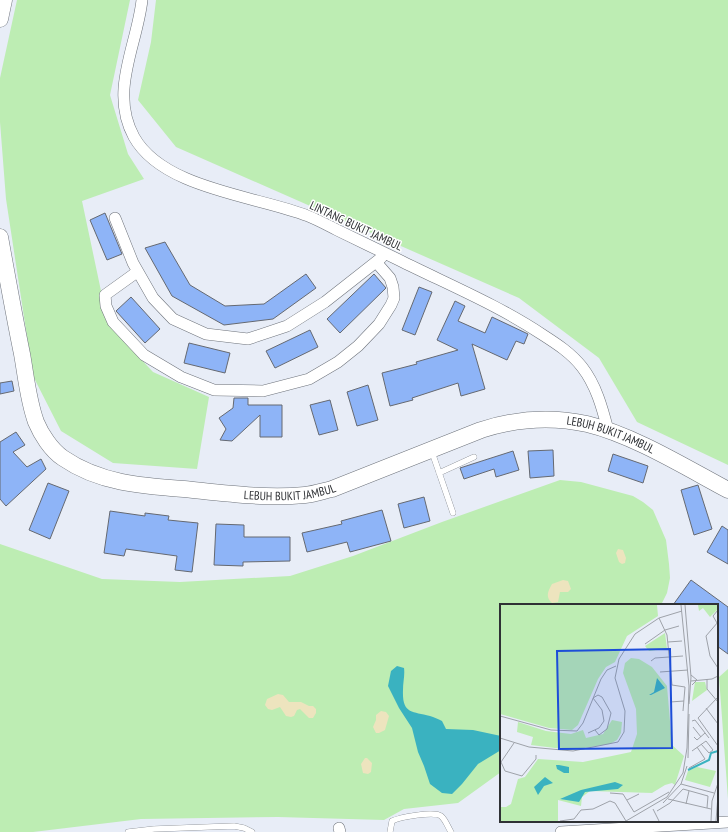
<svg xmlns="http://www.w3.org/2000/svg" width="728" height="832" viewBox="0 0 728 832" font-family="'PT Sans Narrow',sans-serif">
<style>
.green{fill:#bdedb3}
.sand{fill:#ede4be}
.water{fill:#3ab2c0}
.building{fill:#8eb4f7;stroke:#656971}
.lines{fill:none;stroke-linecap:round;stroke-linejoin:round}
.lane-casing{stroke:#6e737b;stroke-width:6}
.street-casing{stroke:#6e737b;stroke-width:12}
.secondary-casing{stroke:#6e737b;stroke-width:17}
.lane{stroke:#fff;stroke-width:5.5}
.street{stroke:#fff;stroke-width:11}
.secondary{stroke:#fff;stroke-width:16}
.labels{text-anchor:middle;stroke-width:3;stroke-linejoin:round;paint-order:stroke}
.street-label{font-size:12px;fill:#2f3135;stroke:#fff}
.inset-river{fill:none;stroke:#3ab2c0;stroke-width:2}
.inset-road{fill:none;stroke:#9ea2a9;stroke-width:1}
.view{fill:#1d4ed8;fill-opacity:0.15;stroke:#1d4ed8;stroke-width:2}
.inset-edge{fill:none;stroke:#2f3135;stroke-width:2}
</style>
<rect width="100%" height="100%" fill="#e8edf7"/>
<path class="green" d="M 17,0 L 130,0 L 110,95 L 128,154 L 144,179 L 82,201 L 108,324 L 153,372 L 209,397 L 197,469 L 113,463 L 61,431 L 33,376 L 6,199 L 0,122 L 0,78 Z
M 156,0 L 728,0 L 728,465 L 637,422 L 599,358 L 519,298 L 176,147 L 138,100 L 151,42 Z
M 560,480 L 581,482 L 633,496 L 643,502 L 653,510 L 666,540 L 669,564 L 670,578 L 667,593 L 661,605 L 501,605 L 501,772 L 458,803 L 404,809 L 384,820 L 278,817 L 141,819 L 33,832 L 0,832 L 0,544 L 102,579 L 180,582 L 290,576 L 353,556 L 442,522 Z
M 728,669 L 728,799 L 719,677 Z"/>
<path class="sand" d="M 618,549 L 623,550 L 626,558 L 625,563 L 622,564 L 619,562 L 616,553 Z
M 563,580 L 568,581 L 571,589 L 568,592 L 560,592 L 558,602 L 552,603 C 545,597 548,591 552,584 Z
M 278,694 L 283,695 L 289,702 L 301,702 L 309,706 L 313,706 L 316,709 L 316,713 L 313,718 L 309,718 L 300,709 L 297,710 L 294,716 L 291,717 L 286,716 L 280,707 L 272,710 L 268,709 L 265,705 L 267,699 Z
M 381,711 L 386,712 L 389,716 L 385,730 L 379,733 L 376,733 L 373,727 L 376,720 L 376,715 Z
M 365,758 L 367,758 L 372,763 L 371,772 L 368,774 L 363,773 L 361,764 Z"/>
<path class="water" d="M 397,666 L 404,668 C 405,675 403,682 403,690 C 402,714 412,711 430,716 C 434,717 438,719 442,721 L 446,729 L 473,730 L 501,736 L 501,750 L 478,764 L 462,784 L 452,794 L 442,793 L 430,784 L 424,766 L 418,752 L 412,728 L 399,708 L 388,686 L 391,671 Z"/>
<path class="building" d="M 105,213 L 122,254 L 107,260 L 90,220 Z
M 165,242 L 190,285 L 225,306 L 264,304 L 306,274 L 316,288 L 273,319 L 224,325 L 172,296 L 145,248 Z
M 374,274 L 386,288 L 340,333 L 327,319 Z
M 419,287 L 432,292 L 415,335 L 402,330 Z
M 131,297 L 160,329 L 145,343 L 116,311 Z
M 455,301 L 465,306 L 458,321 L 485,333 L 492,317 L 528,334 L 524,344 L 516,341 L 507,360 L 472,344 L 485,389 L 461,396 L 458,383 L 412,398 L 413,400 L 390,406 L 382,373 L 417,364 L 416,362 L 458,350 L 437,340 Z
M 310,330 L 318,347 L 275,368 L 266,351 Z
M 189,343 L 230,353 L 225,373 L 184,363 Z
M 12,381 L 14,391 L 0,394 L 0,383 Z
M 368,385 L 378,420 L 357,426 L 347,392 Z
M 234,398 L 248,398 L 248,405 L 282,405 L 282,437 L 260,437 L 260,415 L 232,441 L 220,440 L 226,429 L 219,418 L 233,408 Z
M 330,400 L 338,430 L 319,435 L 310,405 Z
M 16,432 L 25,445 L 13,452 L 27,467 L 41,459 L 46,469 L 6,506 L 0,499 L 0,442 Z
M 553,450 L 554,476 L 530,478 L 528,451 Z
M 513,451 L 519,470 L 496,477 L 494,469 L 464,479 L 460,468 Z
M 613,454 L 648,466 L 643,483 L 608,471 Z
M 48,483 L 69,491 L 50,539 L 29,530 Z
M 698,485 L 712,529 L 694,535 L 681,490 Z
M 424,497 L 430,521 L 404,528 L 398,504 Z
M 382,510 L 391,541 L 350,552 L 347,542 L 307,552 L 302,533 L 342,524 L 341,521 Z
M 110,511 L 145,516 L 145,513 L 169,516 L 168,520 L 198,523 L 192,572 L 175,570 L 177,556 L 126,549 L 124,556 L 104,553 Z
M 216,524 L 244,525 L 244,537 L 290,537 L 290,561 L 243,562 L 243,566 L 214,565 Z
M 722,526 L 728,530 L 728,564 L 707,552 Z
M 691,580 L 728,607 L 728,654 L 717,646 L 717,605 L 673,605 Z"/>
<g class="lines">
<defs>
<path id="lane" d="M 432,452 L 453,513
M 439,473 L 474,457
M 128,832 L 154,829 L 234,826 L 244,828 L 252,832
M 390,832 L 392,821 C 400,817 434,811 441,816 C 445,819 448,827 451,832"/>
<path id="street" d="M 142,0 C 137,46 109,91 134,137 C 163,189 257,196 308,216 C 318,220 327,225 337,230 C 358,240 378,250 399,260 C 447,284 498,305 543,335 C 557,344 571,353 582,367 C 596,385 602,407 608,430
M 115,218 L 133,263 L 153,298 L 173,319 L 206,334 L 248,339 L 287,326 L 325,302 L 381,258
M 137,272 L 105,295 L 106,306 L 113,322 L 144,355 L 181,377 L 214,390 L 263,391 L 309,379 L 338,362 L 358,346 L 379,324 L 391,305 L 394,298 L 393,287 L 390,278 L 376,262
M 339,828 L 340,832
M 561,832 L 728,822"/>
<g id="secondary">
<path d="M 0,19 L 4,0"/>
<path id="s1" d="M 0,237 C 7,276 14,315 22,354 C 26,376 28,400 36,422 C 41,434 51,450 63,458 C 99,483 142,486 184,489 C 223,493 266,499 305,495 C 314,494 323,491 332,489 L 481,430 C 515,419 551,416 587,424 C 633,435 685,467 728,490"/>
</g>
</defs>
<use href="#lane" class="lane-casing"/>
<use href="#street" class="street-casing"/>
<use href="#secondary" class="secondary-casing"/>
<use href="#lane" class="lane"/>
<use href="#street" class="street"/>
<use href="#secondary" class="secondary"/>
</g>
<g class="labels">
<g class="street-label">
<text transform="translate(356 226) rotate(25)" y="4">LINTANG BUKIT JAMBUL</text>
<text dy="4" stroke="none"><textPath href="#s1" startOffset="803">LEBUH BUKIT JAMBUL</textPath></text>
<text dy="4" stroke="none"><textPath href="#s1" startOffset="467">LEBUH BUKIT JAMBUL</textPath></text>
</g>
</g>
<g transform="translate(500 604)">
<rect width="218" height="218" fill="#e8edf7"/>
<path d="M 0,1 L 157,1 L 158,12 L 127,32 L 115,58 L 106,63 L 98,75 L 78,121 L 72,126 L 49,124 L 0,110 ZM 198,1 L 218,1 L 218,5 L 210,13 L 203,4 L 199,7 ZM 165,29 L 167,45 L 149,47 L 145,42 ZM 131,54 L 139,55 L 152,63 L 167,82 L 172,141 L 184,152 L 175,181 L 172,179 L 165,181 L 152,189 L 90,187 L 82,193 L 81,202 L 58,196 L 58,217 L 0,217 L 0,203 L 6,203 L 11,200 L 18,175 L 25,173 L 38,155 L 83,158 L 131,148 L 137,130 L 136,105 L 123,69 L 125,59 ZM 195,78 L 205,78 L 207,86 L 192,97 ZM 112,116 L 122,118 L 121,129 L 117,136 L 110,140 L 71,146 L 31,141 L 33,133 L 17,128 L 18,118 L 46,127 L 71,130 L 83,126 L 86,134 L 103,130 ZM 197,163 L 216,167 L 210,183 L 185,176 L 188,167 Z" fill="#bdedb3"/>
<path d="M 157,74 L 165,84 L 151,91 L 149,91 L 154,88 ZM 59,161 L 69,163 L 69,169 L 64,169 L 57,165 L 56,161 ZM 45,173 L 53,179 L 44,182 L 38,191 L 34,183 ZM 115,178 L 123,181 L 118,185 L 85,188 L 79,198 L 60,195 L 81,186 Z" fill="#3ab2c0"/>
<path class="inset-river" d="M 188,166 L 209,156 L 211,149 L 218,147"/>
<path class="inset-road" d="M 185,1 L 191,73 L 189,100M 159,14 L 167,31 L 172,81 L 185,83 L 183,107M 218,18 L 206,32 L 210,52 L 218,64M 217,19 L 213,12 L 218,6M 168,38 L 182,37M 145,40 L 165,26 L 179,22M 151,57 L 155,54 L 183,52M 160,68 L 188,66M 191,71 L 197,76 L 192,81M 207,75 L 207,85 L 218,98M 191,77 L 212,75 L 218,72M 218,93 L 198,114 L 218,142M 93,94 L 98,91 L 102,93 L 111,109 L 107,125 L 99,131 L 95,126M 170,98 L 184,97M 206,104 L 218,120M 0,112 L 51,126 L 77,127 L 83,119 L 101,75 L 107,66 L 116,62M 192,117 L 195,116 L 209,134M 193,123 L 201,133M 88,129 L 99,124 L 104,117 L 102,106 L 93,94M 194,133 L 197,136 L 205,129M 0,134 L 29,143 L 73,147 L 118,138 L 124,128 L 125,107 L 115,74 L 119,55 L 135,30 L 159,14 L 182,7M 14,139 L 1,158 L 5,167 L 22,172 L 36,155 L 36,151M 201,140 L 209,149 L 213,146 L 206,137M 192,147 L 206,137M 188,154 L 189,110M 189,164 L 205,155 L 197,143M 181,180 L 214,189M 110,189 L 123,190 L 134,208 L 169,188M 168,195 L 211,205M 127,196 L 139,190M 163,199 L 181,180 L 187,162M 186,200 L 189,187M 153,205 L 159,217M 157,207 L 170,199 L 183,185 L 208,192 L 207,204M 60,217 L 74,215 L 81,206 L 93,205 L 110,197 L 115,199 L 126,217M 126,217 L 167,193 L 183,169 L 187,144 L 189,82 L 181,1M 211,217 L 212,197 L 218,179M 216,217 L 218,191"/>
<path class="view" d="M 170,45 L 172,144 L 59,145 L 57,47 Z"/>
<rect width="218" height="218" class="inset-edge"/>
</g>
</svg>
